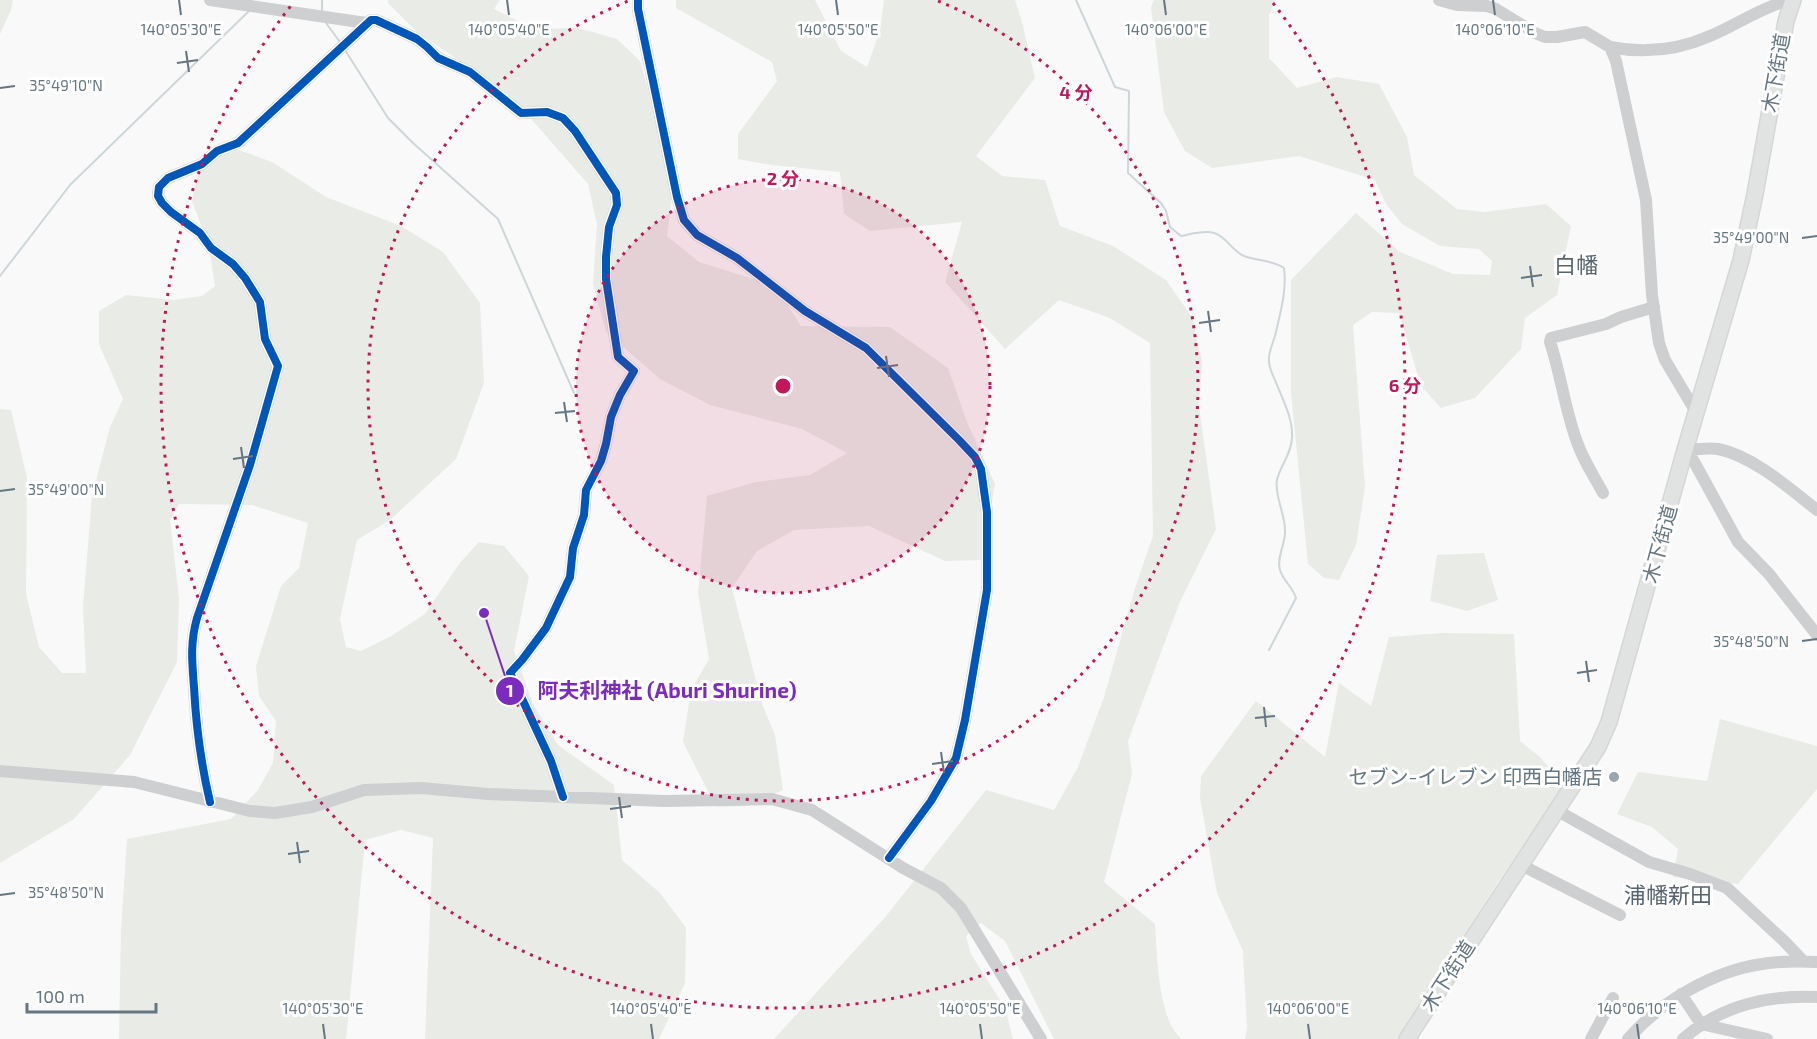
<svg xmlns="http://www.w3.org/2000/svg" width="1817" height="1039" viewBox="0 0 1817 1039" font-family="'Exo 2','Noto Sans JP',sans-serif">
<style>
.green{fill:#e8ebe6}
.lines{fill:none;stroke-linecap:round;stroke-linejoin:round}
.stream{stroke:#ced6d9;stroke-width:2}
.major-casing{stroke:#d5d6d7;stroke-width:18}
.minor{stroke:#cecfd0;stroke-width:12}
.major{stroke:#e1e2e2;stroke-width:15}
.cycleway-casing{stroke:#fff;stroke-width:11}
.cycleway{stroke:#0057b8;stroke-width:8}
.ticks{fill:none;stroke:#657683;stroke-width:2}
.ring{fill:none;stroke:#c2185b;stroke-width:3;stroke-dasharray:3 6}
.poi-dot{fill:#99a4ac;stroke:#fff;stroke-width:2}
.labels{text-anchor:middle;stroke-width:6;stroke-linejoin:round;paint-order:stroke}
.street-label{font-size:20px;fill:#657683;stroke:#fff}
.poi-label{font-size:20px;fill:#657683;stroke:#fff;text-anchor:end}
.quarter-label{font-size:22px;fill:#57646e;stroke:#fff}
.ticks-label{font-size:15px;text-anchor:middle;fill:#657683;stroke:#fff;stroke-width:6;stroke-linejoin:round;paint-order:stroke}
.centre{fill:#c2185b;stroke:#fff;stroke-width:3}
.ring-label{font-size:18px;text-anchor:middle;font-weight:bold;fill:#c2185b;stroke:#fff;stroke-width:6;stroke-linejoin:round;paint-order:stroke}
.leader{fill:none;stroke:#7b2cbf;stroke-width:2}
.callout-dot{fill:#7b2cbf;stroke:#fff;stroke-width:2}
.mark-label{font-size:18px;text-anchor:middle;font-weight:bold;fill:#fff}
.callout-label{font-size:21px;text-anchor:middle;font-weight:bold;fill:#7b2cbf;stroke:#fff;stroke-width:6;stroke-linejoin:round;paint-order:stroke}
</style>
<rect width="100%" height="100%" fill="#f9f9f9"/>
<path class="green" d="M 0,0 L 13,0 L 11,10 L 0,34 Z
M 388,0 L 500,0 L 494,9 L 534,29 L 578,28 L 617,39 L 640,61 L 674,180 L 667,236 L 699,262 L 763,282 L 782,296 L 801,326 L 890,327 L 948,368 L 967,422 L 995,484 L 982,560 L 945,561 L 869,526 L 794,530 L 757,551 L 732,588 L 762,704 L 775,735 L 783,790 L 746,806 L 716,807 L 683,742 L 691,690 L 709,659 L 698,593 L 707,496 L 756,482 L 810,475 L 847,453 L 802,429 L 710,405 L 660,379 L 606,332 L 593,284 L 597,224 L 588,184 L 512,97 L 416,31 L 388,3 Z
M 676,0 L 815,0 L 841,51 L 867,67 L 880,31 L 884,0 L 1015,0 L 1022,22 L 1035,78 L 976,156 L 1002,176 L 1045,180 L 1060,226 L 1113,246 L 1166,280 L 1192,317 L 1202,361 L 1199,406 L 1216,529 L 1179,604 L 1128,741 L 1132,774 L 1104,882 L 1155,924 C 1157,952 1158,1022 1182,1039 L 1054,1039 L 1005,941 L 981,923 L 966,936 L 971,954 L 1005,1008 L 1013,1039 L 774,1039 L 887,915 L 986,790 L 1054,810 L 1078,767 L 1104,697 L 1135,588 L 1153,536 L 1150,343 L 1110,318 L 1059,300 L 1005,349 L 945,282 L 962,222 L 870,231 L 844,214 L 840,172 L 771,165 L 738,159 L 738,134 L 777,81 L 772,62 L 676,8 Z
M 1154,0 L 1276,0 L 1269,14 L 1269,58 L 1297,88 L 1337,77 L 1379,84 L 1407,137 L 1414,175 L 1457,209 L 1485,212 L 1546,204 L 1571,226 L 1557,295 L 1525,318 L 1521,349 L 1475,398 L 1441,408 L 1421,386 L 1399,313 L 1372,312 L 1353,325 L 1365,487 L 1356,545 L 1339,580 L 1324,578 L 1308,564 L 1291,392 L 1291,280 L 1356,213 L 1400,252 L 1453,274 L 1490,275 L 1492,261 L 1479,249 L 1440,246 L 1402,224 L 1386,204 L 1375,180 L 1299,156 L 1212,168 L 1185,151 L 1164,112 L 1151,7 Z
M 236,149 L 272,162 L 326,197 L 401,226 L 443,252 L 480,303 L 484,383 L 456,459 L 390,520 L 357,540 L 340,619 L 346,647 L 361,651 L 391,636 L 425,614 L 459,564 L 479,542 L 504,546 L 529,576 L 514,651 L 533,704 L 558,745 L 614,785 L 622,860 L 660,893 L 686,928 L 685,983 L 659,1039 L 425,1039 L 433,838 L 401,830 L 365,840 L 346,1039 L 119,1039 L 121,931 L 127,839 L 231,819 L 258,790 L 273,763 L 276,721 L 259,696 L 256,666 L 281,586 L 299,568 L 308,523 L 252,505 L 179,504 L 170,520 L 179,598 L 177,662 L 130,755 L 74,819 L 0,863 L 0,409 L 11,410 L 27,478 L 26,594 L 39,647 L 62,673 L 86,673 L 83,606 L 92,496 L 110,427 L 123,399 L 99,344 L 99,311 L 126,295 L 173,300 L 202,296 L 215,286 L 209,246 L 192,201 L 200,163 Z
M 1484,553 L 1498,600 L 1467,611 L 1430,601 L 1437,555 Z
M 1443,633 L 1514,634 L 1520,741 L 1540,757 L 1565,786 L 1498,882 L 1400,1039 L 1245,1039 L 1247,1028 L 1243,951 L 1217,893 L 1200,798 L 1201,776 L 1256,701 L 1325,757 L 1339,683 L 1371,706 L 1389,637 Z
M 1720,719 L 1817,746 L 1817,789 L 1738,884 L 1673,877 L 1678,849 L 1652,827 L 1617,814 L 1638,772 L 1707,781 Z"/>
<g class="lines">
<path class="stream" d="M 322,0 L 322,12
M 1076,0 L 1115,87 L 1129,91 L 1128,173 L 1161,203 L 1166,211 L 1170,227 L 1181,236 C 1191,234 1205,230 1214,233 C 1226,236 1232,251 1244,256 C 1257,261 1272,260 1284,268 C 1287,291 1280,314 1275,336 C 1273,343 1269,351 1269,358 C 1268,366 1272,374 1275,380 C 1282,398 1293,418 1292,437 C 1292,453 1280,466 1277,480 C 1274,494 1285,514 1285,530 C 1286,543 1276,558 1280,570 C 1283,581 1293,587 1296,598 L 1269,650
M 326,23 L 340,42
M 345,50 L 388,118 L 413,143 L 498,219 L 574,393
M 0,276 L 70,185 L 250,10"/>
<defs>
<path id="major" d="M 1407,1039 L 1598,747 L 1609,722 L 1685,450 L 1741,260 L 1755,194 L 1786,21 L 1793,0"/>
</defs>
<use href="#major" class="major-casing"/>
<path class="minor" d="M 210,0 L 366,23
M 638,0 L 638,9 L 677,197 L 684,220 L 697,235 L 737,258 L 805,311 L 866,348 L 959,440 L 975,457 L 981,469 L 987,512 L 987,590 L 965,720 L 956,758 L 931,801 L 889,858
M 1439,0 L 1457,5 L 1487,6 L 1496,9 L 1535,33 L 1545,37 L 1557,37 L 1585,32 L 1610,47 L 1616,61 L 1646,200 L 1652,295 L 1659,343 L 1665,360 L 1696,412
M 1610,47 C 1645,54 1678,50 1710,36 C 1736,25 1759,9 1786,1 L 1791,4
M 1685,450 C 1695,450 1708,447 1718,449 C 1753,456 1789,488 1817,510
M 1684,454 L 1693,460 L 1703,478 L 1738,542 L 1769,574 L 1817,635
M 1603,493 C 1594,476 1583,460 1577,442 C 1565,410 1561,375 1550,342 L 1551,338 L 1606,324 L 1621,317 L 1654,307
M 0,771 L 134,782 L 250,811 L 275,813 L 312,807 L 364,790 L 421,788 L 488,794 L 664,801 L 772,799 L 812,810 L 903,868 L 941,888 L 961,908 L 1041,1039
M 210,802 C 201,764 196,726 194,687 C 192,662 190,643 197,618 L 250,465 L 278,366 L 265,339 L 260,302 L 245,278 L 233,264 L 211,248 L 200,233 L 171,212 L 162,203 L 158,196 L 159,187 L 168,178 L 202,164 L 217,151 L 238,143 L 371,20 L 376,20 L 417,39 L 427,47 L 438,58 L 470,72 L 521,113 L 547,112 L 563,118 L 575,131 L 616,193 L 617,205 L 609,227 L 606,257 L 606,279 L 618,357 L 634,371 L 620,395 L 611,417 L 606,444 L 601,461 L 586,490 L 584,515 L 573,548 L 570,577 L 546,628 L 522,660 L 510,673 L 551,761 L 563,797
M 1556,810 L 1649,862 L 1690,874 L 1727,888 L 1785,942 L 1803,961
M 1521,865 L 1620,915
M 1681,994 L 1701,1024 L 1767,1039
M 1591,1039 L 1613,998
M 1628,1039 C 1660,1002 1713,971 1762,964 C 1780,961 1798,961 1817,962
M 1683,1039 C 1721,1005 1767,995 1817,997"/>
<use href="#major" class="major"/>
<defs>
<path id="cycleway" d="M 638,0 L 638,9 L 677,197 L 684,220 L 697,235 L 737,258 L 805,311 L 866,348 L 959,440 L 975,457 L 981,469 L 987,512 L 987,590 L 965,720 L 956,758 L 931,801 L 889,858
M 210,802 C 201,764 196,726 194,687 C 192,662 190,643 197,618 L 250,465 L 278,366 L 265,339 L 260,302 L 245,278 L 233,264 L 211,248 L 200,233 L 171,212 L 162,203 L 158,196 L 159,187 L 168,178 L 202,164 L 217,151 L 238,143 L 371,20 L 376,20 L 417,39 L 427,47 L 438,58 L 470,72 L 521,113 L 547,112 L 563,118 L 575,131 L 616,193 L 617,205 L 609,227 L 606,257 L 606,279 L 618,357 L 634,371 L 620,395 L 611,417 L 606,444 L 601,461 L 586,490 L 584,515 L 573,548 L 570,577 L 546,628 L 522,660 L 510,673 L 551,761 L 563,797"/>
</defs>
<use href="#cycleway" class="cycleway-casing"/>
<use href="#cycleway" class="cycleway"/>
</g>
<path class="ticks" d="M 179,0 L 181,15M 507,0 L 509,15M 836,0 L 838,15M 1164,0 L 1166,15M 1493,0 L 1495,15M 186,51 L 189,72M 177,63 L 198,60M 0,88 L 15,86M 1802,238 L 1817,236M 1530,266 L 1533,287M 1521,278 L 1542,275M 1208,311 L 1211,332M 1199,323 L 1220,320M 886,356 L 889,377M 877,368 L 898,365M 564,402 L 567,422M 555,413 L 575,411M 241,447 L 244,468M 233,459 L 253,456M 0,491 L 15,489M 1802,641 L 1817,639M 1586,661 L 1589,682M 1577,673 L 1597,670M 1264,707 L 1266,727M 1255,718 L 1275,716M 941,752 L 944,773M 932,764 L 953,761M 619,797 L 622,818M 610,809 L 631,806M 297,842 L 300,863M 288,854 L 309,851M 0,895 L 15,893M 323,1024 L 325,1039M 651,1024 L 653,1039M 980,1024 L 982,1039M 1308,1024 L 1310,1039M 1637,1024 L 1639,1039"/>
<circle cx="783" cy="386" r="207" fill="#c2185b" fill-opacity=".12"/>
<g class="ring">
<circle cx="783" cy="386" r="207"/>
<path d="M938 1A415 415 0 1 1 628 1"/>
<path d="M1273 3A622 622 0 1 1 293 3"/>
</g>
<circle class="poi-dot" cx="1614" cy="777" r="6"/>
<g class="labels">
<g class="street-label">
<text transform="translate(1776 73) rotate(-80)" y="7">木下街道</text>
<text transform="translate(1660 544) rotate(-75)" y="7">木下街道</text>
<text transform="translate(1448 976) rotate(-57)" y="7">木下街道</text>
</g>
<g class="poi-label">
<text x="1602" y="784">セブン-イレブン 印西白幡店</text>
</g>
<g class="quarter-label">
<text x="1576" y="273">白幡</text>
<text x="1668" y="903">浦幡新田</text>
</g>
</g>
<g class="ticks-label">
<text x="181" y="35">140°05'30"E</text>
<text x="509" y="35">140°05'40"E</text>
<text x="838" y="35">140°05'50"E</text>
<text x="1166" y="35">140°06'00"E</text>
<text x="1495" y="35">140°06'10"E</text>
<text x="66" y="91">35°49'10"N</text>
<text x="1751" y="243">35°49'00"N</text>
<text x="66" y="495">35°49'00"N</text>
<text x="1751" y="647">35°48'50"N</text>
<text x="66" y="898">35°48'50"N</text>
<text x="323" y="1014">140°05'30"E</text>
<text x="651" y="1014">140°05'40"E</text>
<text x="980" y="1014">140°05'50"E</text>
<text x="1308" y="1014">140°06'00"E</text>
<text x="1637" y="1014">140°06'10"E</text>
</g>
<circle cx="783" cy="386" r="9" class="centre"/>
<g class="ring-label">
<text x="1076" y="99">4 分</text>
<text x="783" y="185">2 分</text>
<text x="1405" y="392">6 分</text>
</g>
<path class="leader" d="M484 613L510 691"/>
<g class="callout-dot">
<circle cx="484" cy="613" r="6"/>
<circle cx="510" cy="691" r="15"/>
</g>
<g class="mark-label">
<text x="510" y="697">1</text>
</g>
<g class="callout-label">
<text x="667" y="698">阿夫利神社 (Aburi Shurine)</text>
</g>
<path d="M27 1003v9h129v-9" fill="none" stroke="#657683" stroke-width="3"/>
<text x="36" y="1003" font-size="18" fill="#657683" stroke="#ffffff" stroke-width="4.5" paint-order="stroke">100 m</text>
</svg>
